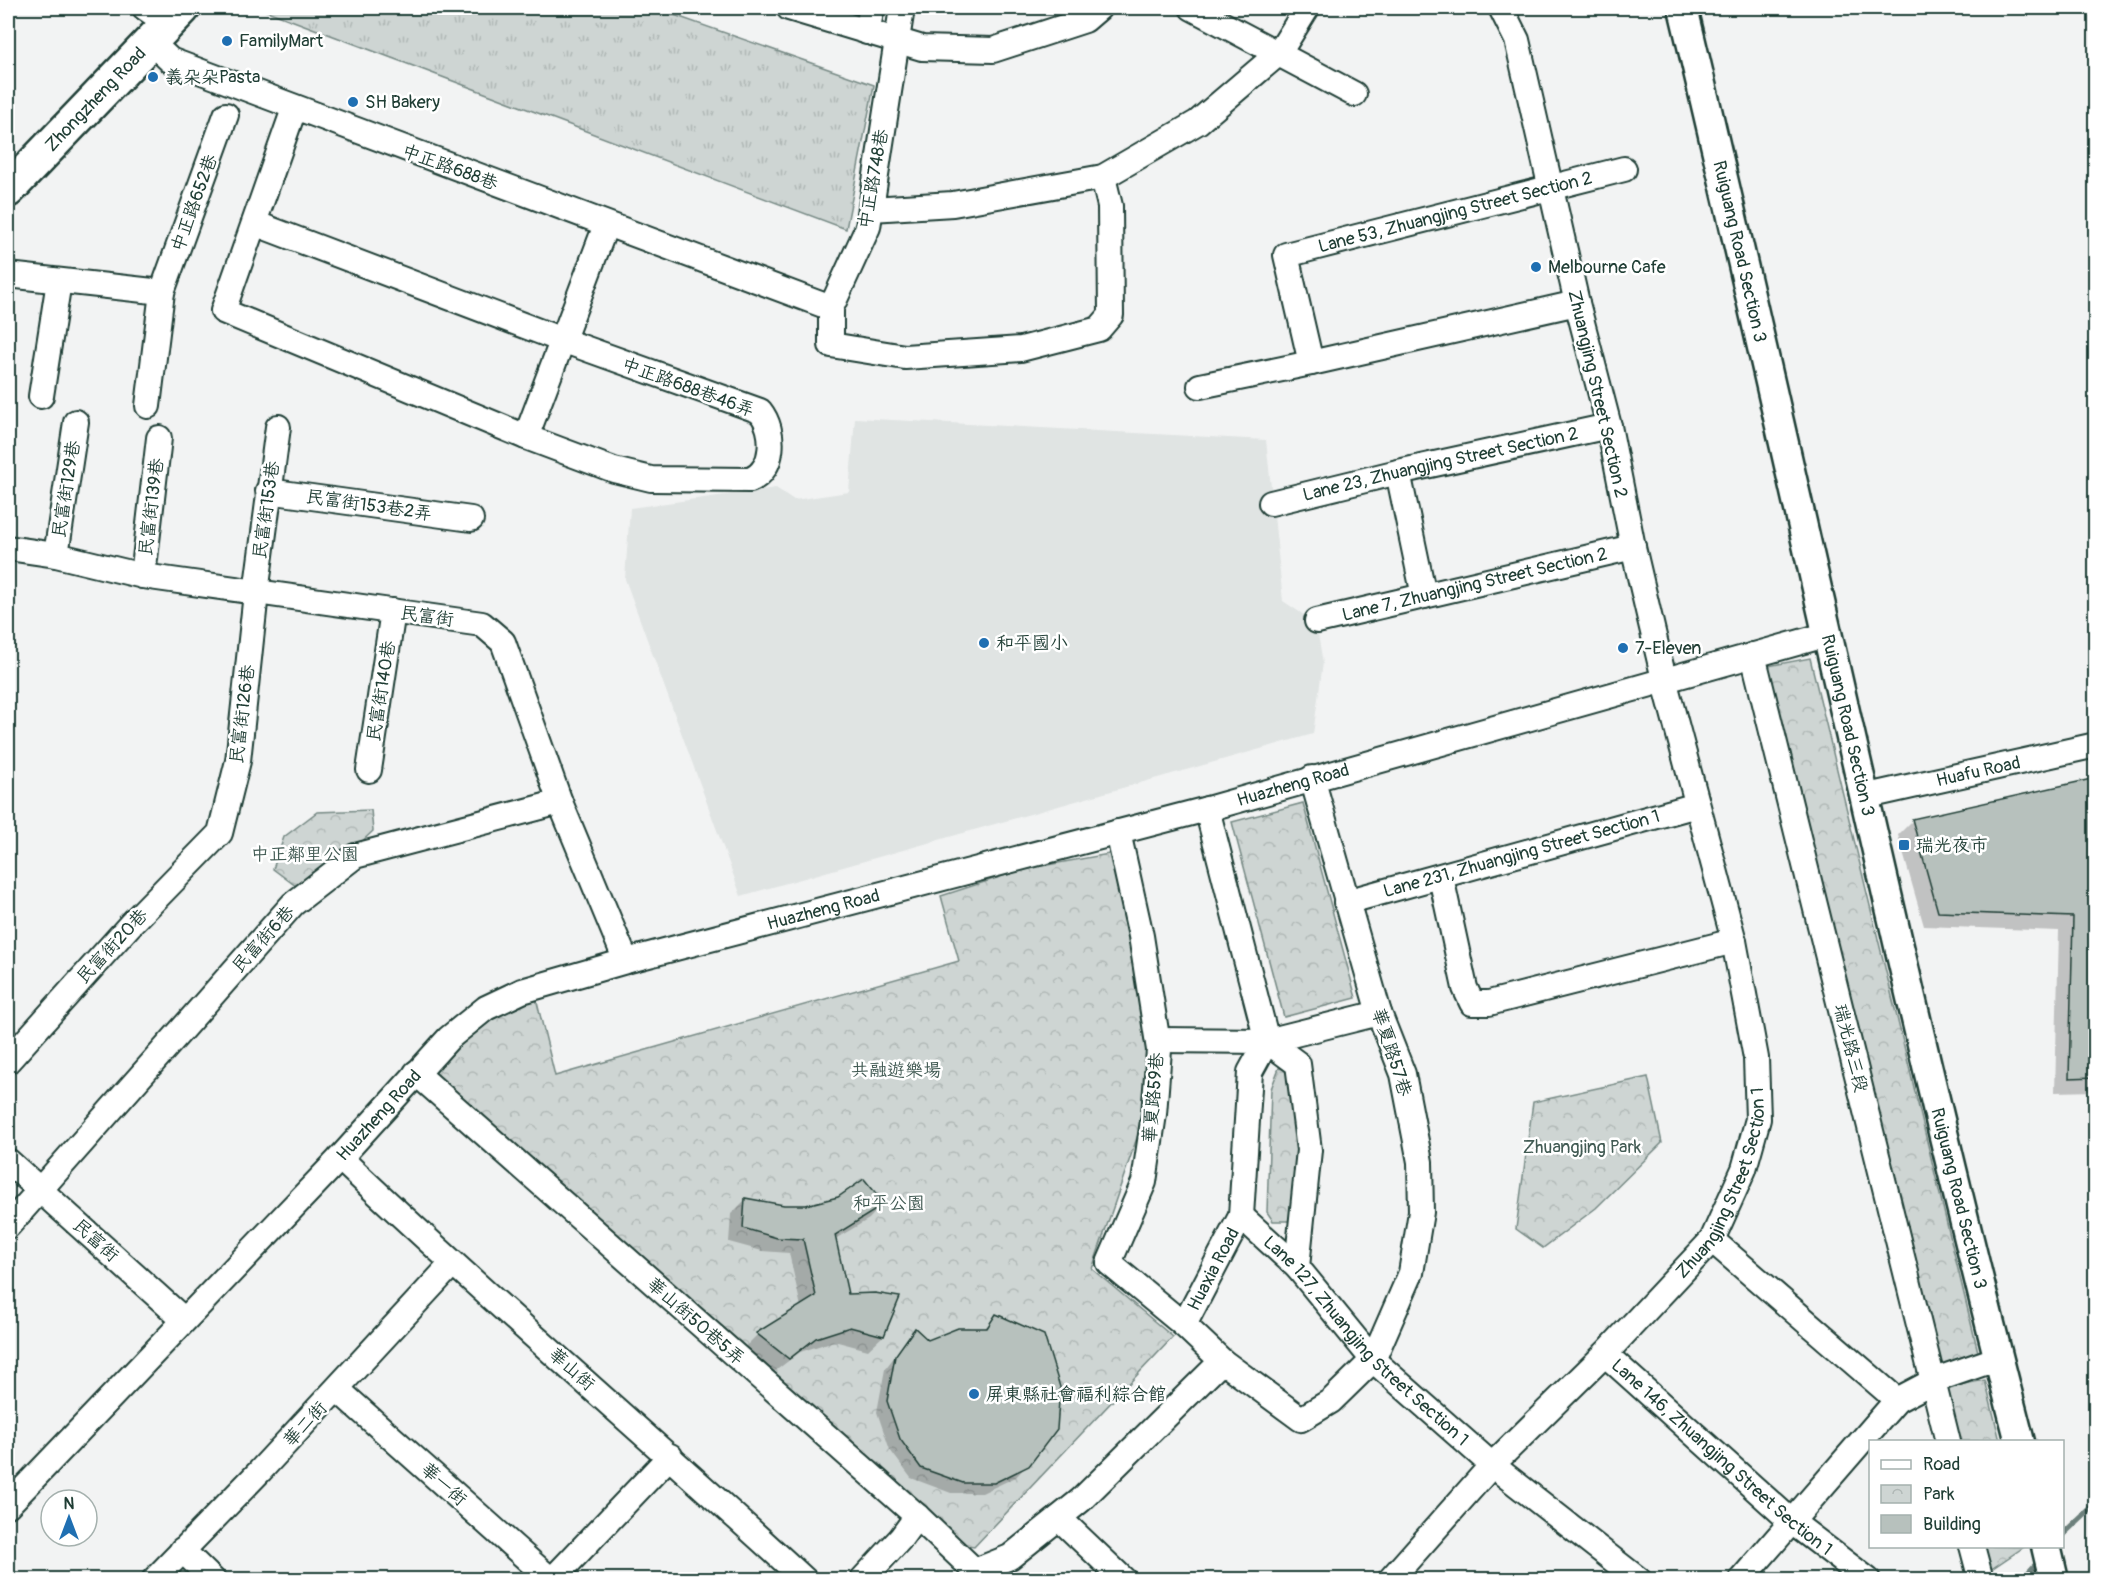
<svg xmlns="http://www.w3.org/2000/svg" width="2103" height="1587" viewBox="0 0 2103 1587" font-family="Pangolin,'LXGW WenKai TC',sans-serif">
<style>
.built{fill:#e0e4e3}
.grass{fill:url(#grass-tufts);stroke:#768984;stroke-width:1.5}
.park{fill:url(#park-crowns);stroke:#768984;stroke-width:1.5}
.shadow{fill:#0003}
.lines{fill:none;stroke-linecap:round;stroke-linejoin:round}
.stream{stroke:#6d807b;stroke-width:6}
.building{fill:#b7c1bd;stroke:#1f3d34;stroke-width:1.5}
.minor-casing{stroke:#1f3d34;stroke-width:28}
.tertiary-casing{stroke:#1f3d34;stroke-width:33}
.primary-casing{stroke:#1f3d34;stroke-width:38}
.minor{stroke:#fff;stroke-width:24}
.tertiary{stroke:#fff;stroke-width:28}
.primary{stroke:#fff;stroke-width:33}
.poi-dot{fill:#1f6fb2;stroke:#fff;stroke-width:2}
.labels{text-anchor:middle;stroke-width:5;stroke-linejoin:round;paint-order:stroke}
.poi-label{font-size:18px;fill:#1f3d34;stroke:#fff;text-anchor:start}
.street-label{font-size:18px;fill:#1f3d34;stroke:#fff}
.park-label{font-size:18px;fill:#425b54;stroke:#fff}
</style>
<defs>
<pattern id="grass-tufts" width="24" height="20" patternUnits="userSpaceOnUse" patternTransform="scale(1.5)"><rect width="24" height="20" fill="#ced5d3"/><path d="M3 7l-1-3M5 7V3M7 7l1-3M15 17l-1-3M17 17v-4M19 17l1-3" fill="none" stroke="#b0b8b6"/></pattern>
<pattern id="park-crowns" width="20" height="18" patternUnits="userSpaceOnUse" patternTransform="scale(1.5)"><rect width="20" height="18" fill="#ced5d3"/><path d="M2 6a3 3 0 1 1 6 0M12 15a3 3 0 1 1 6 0" fill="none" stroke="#b0b8b6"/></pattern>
</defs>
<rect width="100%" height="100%" fill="#f2f3f3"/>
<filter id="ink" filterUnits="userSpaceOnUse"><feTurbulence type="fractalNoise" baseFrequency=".0167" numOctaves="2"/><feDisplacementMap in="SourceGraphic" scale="12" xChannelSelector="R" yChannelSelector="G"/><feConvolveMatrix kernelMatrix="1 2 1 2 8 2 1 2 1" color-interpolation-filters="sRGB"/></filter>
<g filter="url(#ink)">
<path class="built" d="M 855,418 L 1266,440 L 1283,601 L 1316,623 L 1323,663 L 1313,734 L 741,896 L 625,579 L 630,508 L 776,488 L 794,500 L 849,492 Z"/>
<path class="grass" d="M 259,8 L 654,8 L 874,85 L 846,229 Z"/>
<path class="park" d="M 1810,658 L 1979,1356 L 1938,1368 L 1768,666 Z
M 1303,803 L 1356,998 L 1284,1017 L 1232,822 Z
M 371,810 L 373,831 L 309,891 L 296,886 L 273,869 L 284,837 L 317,812 Z
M 1114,853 L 1149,1057 L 1141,1126 L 1092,1269 L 1173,1337 L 974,1547 L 953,1543 L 425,1066 L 466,1025 L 535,994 L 555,1076 L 959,961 L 941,896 L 1025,869 Z
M 1279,1068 L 1287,1070 C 1300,1118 1298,1165 1294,1214 L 1288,1221 L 1273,1221 L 1267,1212 L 1271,1089 Z
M 1648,1077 L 1662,1143 L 1596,1208 L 1543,1248 L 1516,1229 L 1533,1102 Z
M 1985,1380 L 2000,1441 L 1956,1441 L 1943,1388 Z
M 1981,1546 L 2024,1547 L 1987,1572 Z"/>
<path class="shadow" d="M 2096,780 L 2096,1091 L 2055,1092 L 2059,931 L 1924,926 L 1898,835 L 1913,820 Z
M 746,1199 L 784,1207 L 883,1204 L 869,1219 L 835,1239 L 847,1295 L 883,1336 L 868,1350 L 834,1341 L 800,1352 L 774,1372 L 743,1349 L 757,1335 L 801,1307 L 789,1253 L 762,1251 L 729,1242 L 731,1214 Z
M 996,1316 L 1027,1465 L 1016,1477 L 982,1493 L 951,1493 L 911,1478 L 890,1450 L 877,1412 L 885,1369 L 915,1330 L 928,1342 L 983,1330 Z"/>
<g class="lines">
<path class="stream" d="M 2062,1535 L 2096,1503
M 2022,1580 L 2040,1560"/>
</g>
<path class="building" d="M 2096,778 L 2096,1077 L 2069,1078 L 2073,917 L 1938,912 L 1912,819 Z
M 864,1179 L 885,1204 L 835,1235 L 848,1294 L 875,1293 L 900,1297 L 884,1336 L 850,1327 L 816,1338 L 789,1359 L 756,1333 L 816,1296 L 803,1239 L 777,1238 L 743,1228 L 745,1198 L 784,1205 L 806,1205 L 838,1197 Z
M 996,1314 L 1044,1335 L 1060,1387 L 1057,1429 L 1029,1466 L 994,1483 L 963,1483 L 921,1468 L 900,1439 L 887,1401 L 895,1356 L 915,1328 L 928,1340 L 958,1328 L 987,1328 Z"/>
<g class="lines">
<defs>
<g id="minor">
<path d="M 145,8 L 168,24"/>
<path d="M 789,8 L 922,48 L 993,50 L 1085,20 L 1099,8"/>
<path d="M 902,8 L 868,227 L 831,308 L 831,345 L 905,357 L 1021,349 L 1099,329 L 1111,315 L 1110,206 L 1103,177"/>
<path d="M 1192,8 L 1354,94"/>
<path d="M 867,32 L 872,8"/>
<path d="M 151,42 L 170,60 L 831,308"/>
<path d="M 871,209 L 953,204 L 1103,177 L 1198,122 L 1279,53 L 1307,8"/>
<path d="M 254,223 L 562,340 L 760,411 C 776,431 775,470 750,480 L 651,479 L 614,470 L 526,437 L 223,311 L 294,109"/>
<path d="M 8,275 L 162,292"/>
<path id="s1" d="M 1577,303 L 1311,363 L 1286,255 L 1624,169"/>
<path d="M 1200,386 L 1311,363"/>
<path d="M 41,396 L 59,281"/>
<path d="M 148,406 L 162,292 L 226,115"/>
<path d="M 526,437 L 606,225"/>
<path d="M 1398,472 L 1424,596"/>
<path d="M 268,491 L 471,519"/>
<path id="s2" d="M 1271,503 L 1398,472 L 1609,426"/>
<path d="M 8,548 L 56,555 L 143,576 L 482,624 L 503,642 L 560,802 L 626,961"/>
<path d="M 56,555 L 76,422"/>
<path d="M 143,576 L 159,438"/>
<path id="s3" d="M 1317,621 L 1633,547"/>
<path d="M 1753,655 L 1948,1442"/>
<path d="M 369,770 L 393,611"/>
<path id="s4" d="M 1863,797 L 2096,745"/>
<path d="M 1441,877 L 1465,988 L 1472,1003 L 1489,1003 L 1734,941"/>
<path id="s5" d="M 1346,902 L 1697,805"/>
<path d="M 1158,1040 L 1267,1041 L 1379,1013"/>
<path d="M 1267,1041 L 1298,1064 L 1309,1150 L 1297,1267"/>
<path d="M 8,1061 L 130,925 L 220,833 L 238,761 L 256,593 L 278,427"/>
<path d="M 416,1073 L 917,1516 L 975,1571 L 1010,1557 L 1081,1500 L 1222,1361 L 1184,1325 L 1109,1263 L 1144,1182 L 1154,1114 L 1159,1050 L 1141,936 L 1118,832"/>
<path d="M 340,1158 C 491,1302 651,1438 805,1580"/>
<path d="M 8,1161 L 184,1320"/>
<path id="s6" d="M 1241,1216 L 1297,1267 L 1373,1360 L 1492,1465 L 1639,1580"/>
<path d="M 8,1226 L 293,904 L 355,856 L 560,802"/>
<path d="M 1712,1240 L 1897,1400"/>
<path id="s7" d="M 1184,1325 L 1241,1216 L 1250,1072 L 1267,1041 L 1207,809"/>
<path id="s8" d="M 1605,1354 L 1792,1522 L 1868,1580"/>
<path d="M 1222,1361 L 1301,1419 L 1331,1401 L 1373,1360 L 1411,1273 L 1421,1212 L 1420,1162 L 1403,1074 L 1379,1013 L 1312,778"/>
<path d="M 337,1389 L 551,1580"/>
<path id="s9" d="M 8,1505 L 340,1158 L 449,1038 L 486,1008 L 522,991 L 626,961 L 1207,809 L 1829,634"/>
<path d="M 1059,1518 L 1124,1580"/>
<path d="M 1972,1546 L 1981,1580"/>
<path d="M 182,1550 L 213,1580"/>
<path d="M 154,1580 L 260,1471 L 452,1264"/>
<path d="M 552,1580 L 670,1456"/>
<path d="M 862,1580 L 901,1538 L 917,1516"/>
<path id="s10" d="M 1390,1580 L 1492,1465 L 1605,1354 L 1712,1240 L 1744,1169 L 1758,1119 L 1756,1058 L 1734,941 L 1664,679 L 1633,547 L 1609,426 L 1577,303 L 1517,40 L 1501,8"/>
<path d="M 1741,1580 L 1897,1400 L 1935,1380 L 1999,1358"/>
</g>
<g id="tertiary">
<path id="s11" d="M 1683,8 C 1797,485 1897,966 2020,1442"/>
<path d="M 2046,1546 L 2054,1580"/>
</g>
<g id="primary">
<path id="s12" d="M 8,190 L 183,8"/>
</g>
</defs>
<use href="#minor" class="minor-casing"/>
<use href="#tertiary" class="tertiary-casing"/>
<use href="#primary" class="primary-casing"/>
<use href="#minor" class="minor"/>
<use href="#tertiary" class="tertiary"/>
<use href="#primary" class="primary"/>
</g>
</g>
<g class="poi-dot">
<circle cx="227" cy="41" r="6"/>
<circle cx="153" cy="77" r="6"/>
<circle cx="353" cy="102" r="6"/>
<circle cx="1536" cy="267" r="6"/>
<circle cx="984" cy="643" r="6"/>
<circle cx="1623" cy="648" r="6"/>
<rect x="1898" y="839" width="12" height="12" rx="3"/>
<circle cx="974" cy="1394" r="6"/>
</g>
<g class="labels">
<g class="poi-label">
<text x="239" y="47">FamilyMart</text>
<text x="165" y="83">義朵朵Pasta</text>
<text x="365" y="108">SH Bakery</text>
<text x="1548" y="273">Melbourne Cafe</text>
<text x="996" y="649">和平國小</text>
<text x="1635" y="654">7-Eleven</text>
<text x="1916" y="851">瑞光夜市</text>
<text x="986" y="1400">屏東縣社會福利綜合館</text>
</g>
<g class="street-label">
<text dy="6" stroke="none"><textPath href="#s12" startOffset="126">Zhongzheng Road</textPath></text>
<text transform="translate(450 167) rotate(20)" y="6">中正路688巷</text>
<text transform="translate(873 179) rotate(-80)" y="6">中正路748巷</text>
<text transform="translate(194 203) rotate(-70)" y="6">中正路652巷</text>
<text dy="6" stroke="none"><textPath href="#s1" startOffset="558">Lane 53, Zhuangjing Street Section 2</textPath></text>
<text dy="6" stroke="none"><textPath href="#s11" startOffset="250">Ruiguang Road Section 3</textPath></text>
<text transform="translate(688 387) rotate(20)" y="6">中正路688巷46弄</text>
<text transform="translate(1598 394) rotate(77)" y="6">Zhuangjing Street Section 2</text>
<text dy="6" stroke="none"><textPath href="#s2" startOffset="174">Lane 23, Zhuangjing Street Section 2</textPath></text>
<text transform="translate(66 489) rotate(-81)" y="6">民富街129巷</text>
<text transform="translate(369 505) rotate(8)" y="6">民富街153巷2弄</text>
<text transform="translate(151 507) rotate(-83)" y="6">民富街139巷</text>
<text transform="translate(266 510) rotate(-82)" y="6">民富街153巷</text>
<text dy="6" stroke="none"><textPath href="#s3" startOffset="162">Lane 7, Zhuangjing Street Section 2</textPath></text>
<text transform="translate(427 616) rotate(8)" y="6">民富街</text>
<text transform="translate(381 691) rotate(-81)" y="6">民富街140巷</text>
<text transform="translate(242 714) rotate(-83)" y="6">民富街126巷</text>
<text dy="6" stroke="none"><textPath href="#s11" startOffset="736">Ruiguang Road Section 3</textPath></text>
<text dy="6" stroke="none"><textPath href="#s4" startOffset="118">Huafu Road</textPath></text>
<text dy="6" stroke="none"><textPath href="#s9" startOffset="1528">Huazheng Road</textPath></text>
<text dy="6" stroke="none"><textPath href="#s5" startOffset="182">Lane 231, Zhuangjing Street Section 1</textPath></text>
<text dy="6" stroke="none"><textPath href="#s9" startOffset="1042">Huazheng Road</textPath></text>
<text transform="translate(263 939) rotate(-48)" y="6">民富街6巷</text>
<text transform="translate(112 946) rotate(-47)" y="6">民富街20巷</text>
<text transform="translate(1851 1048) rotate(76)" y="6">瑞光路三段</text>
<text transform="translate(1392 1052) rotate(72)" y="6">華夏路57巷</text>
<text transform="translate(1153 1098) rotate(-85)" y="6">華夏路59巷</text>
<text dy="6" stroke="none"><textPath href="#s9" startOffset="538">Huazheng Road</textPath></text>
<text dy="6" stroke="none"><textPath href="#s10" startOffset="525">Zhuangjing Street Section 1</textPath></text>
<text dy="6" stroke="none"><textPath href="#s11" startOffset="1222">Ruiguang Road Section 3</textPath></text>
<text transform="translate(96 1240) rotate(42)" y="6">民富街</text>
<text dy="6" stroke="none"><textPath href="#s7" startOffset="63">Huaxia Road</textPath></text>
<text transform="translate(696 1321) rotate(41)" y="6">華山街50巷5弄</text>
<text dy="6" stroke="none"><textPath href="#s6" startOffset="177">Lane 127, Zhuangjing Street Section 1</textPath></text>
<text transform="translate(572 1369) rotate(41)" y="6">華山街</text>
<text transform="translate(305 1424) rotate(-47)" y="6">華二街</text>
<text dy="6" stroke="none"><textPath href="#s8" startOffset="156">Lane 146, Zhuangjing Street Section 1</textPath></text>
<text transform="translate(444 1484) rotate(42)" y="6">華一街</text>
</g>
<g class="park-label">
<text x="305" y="860">中正鄰里公園</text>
<text x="896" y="1076">共融遊樂場</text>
<text x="1582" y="1153">Zhuangjing Park</text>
<text x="889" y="1209">和平公園</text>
</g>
</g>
<rect width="2103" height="1587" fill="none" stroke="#fff" stroke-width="30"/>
<rect x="15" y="15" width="2073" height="1557" fill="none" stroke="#1f3d34" stroke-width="2" filter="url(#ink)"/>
<rect x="1869" y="1440" width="195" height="108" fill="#ffffff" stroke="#a5b1ae" stroke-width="1.5"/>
<rect x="1881" y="1460" width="30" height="9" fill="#ffffff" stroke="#a5b1ae" stroke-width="1.5"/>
<text x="1923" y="1470" font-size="18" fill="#1f3d34">Road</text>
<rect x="1881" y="1485" width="30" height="18" fill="url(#park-crowns)" stroke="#a5b1ae" stroke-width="1.5"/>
<text x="1923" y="1500" font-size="18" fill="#1f3d34">Park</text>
<rect x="1881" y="1515" width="30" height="18" fill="#b7c1bd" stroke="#a5b1ae" stroke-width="1.5"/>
<text x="1923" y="1530" font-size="18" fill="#1f3d34">Building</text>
<g transform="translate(69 1518)"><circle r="28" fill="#ffffff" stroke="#a5b1ae" stroke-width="1.5"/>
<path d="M0-4.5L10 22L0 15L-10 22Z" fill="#1f6fb2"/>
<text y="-9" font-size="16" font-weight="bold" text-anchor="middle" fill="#1f3d34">N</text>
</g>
</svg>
